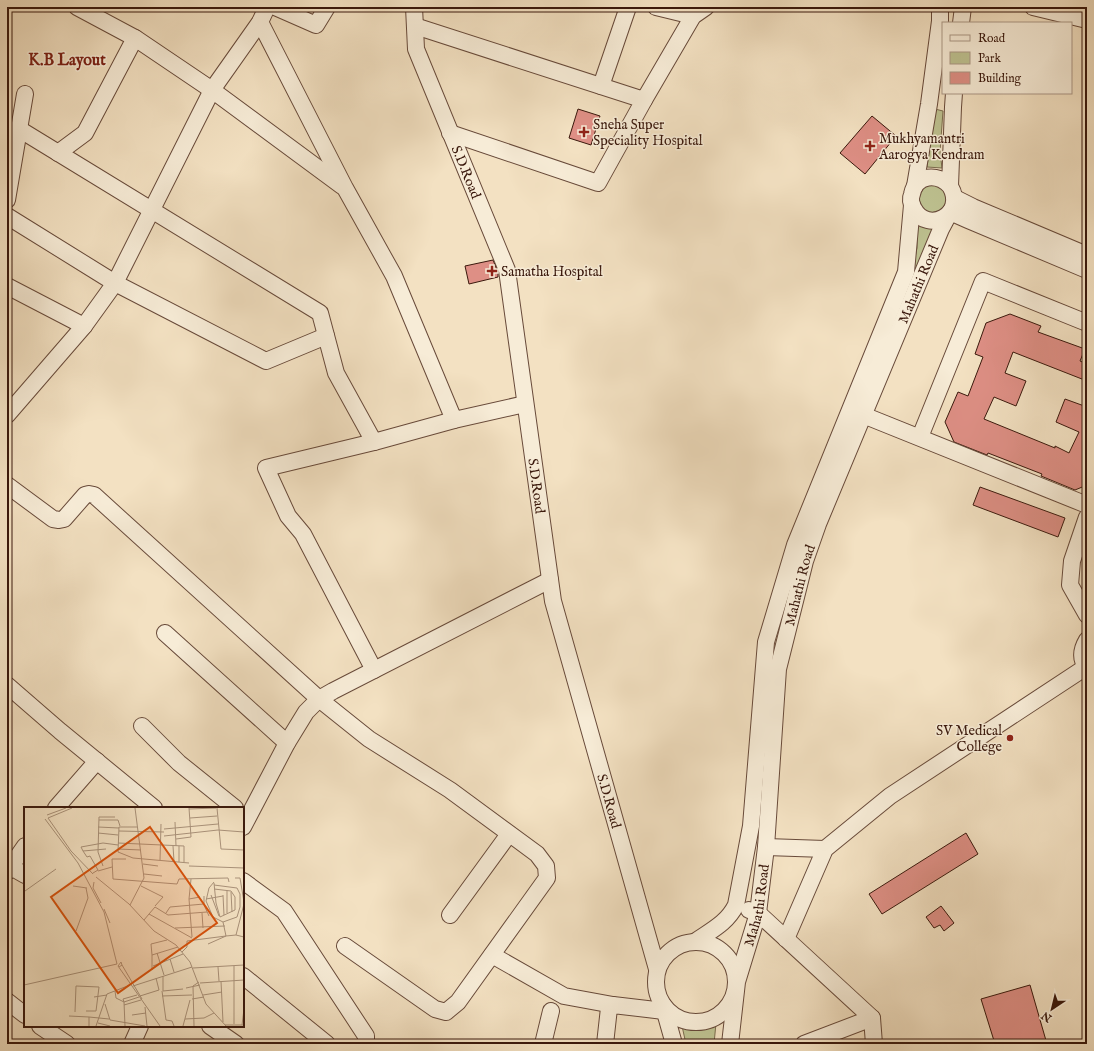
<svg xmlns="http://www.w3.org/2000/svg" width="1094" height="1051" viewBox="0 0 1094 1051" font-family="'IM FELL English',serif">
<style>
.green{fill:#bec291;stroke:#7c6d4e}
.building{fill:#de8f85;stroke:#3a180c}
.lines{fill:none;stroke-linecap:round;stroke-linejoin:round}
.minor-casing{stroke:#684a3a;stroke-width:18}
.minor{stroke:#f7ecd7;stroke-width:16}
.poi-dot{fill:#8f2418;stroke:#f7ecd7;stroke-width:1.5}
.labels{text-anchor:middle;stroke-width:3;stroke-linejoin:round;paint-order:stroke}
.poi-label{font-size:14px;fill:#3a180c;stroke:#f7ecd7;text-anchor:start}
.street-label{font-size:14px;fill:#3a180c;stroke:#f7ecd7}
.quarter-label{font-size:16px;font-weight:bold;fill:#7a1f14;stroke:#f7ecd7}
.inset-road{fill:none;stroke:#a99179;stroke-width:1}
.view{fill:#d7520c;fill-opacity:0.15;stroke:#d7520c;stroke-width:2}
.inset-edge{fill:none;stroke:#3a180c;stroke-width:2}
</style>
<rect width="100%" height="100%" fill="#f3e1c2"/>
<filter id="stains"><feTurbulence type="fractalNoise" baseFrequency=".005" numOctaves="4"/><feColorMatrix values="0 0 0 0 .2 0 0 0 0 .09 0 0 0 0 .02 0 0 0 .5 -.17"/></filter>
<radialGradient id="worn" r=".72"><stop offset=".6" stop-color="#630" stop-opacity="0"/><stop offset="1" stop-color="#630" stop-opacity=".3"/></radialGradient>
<path class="green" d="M 935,109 L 943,111 L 940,152 L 942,168 L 927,167 Z
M 928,184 L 944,187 L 948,203 L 941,211 C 927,214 926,213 918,202 L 920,191 Z
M 917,223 L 927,228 L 935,229 L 915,279 L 911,277 L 917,248 Z
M 716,1023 L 714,1044 L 686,1044 L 682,1026 L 701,1027 Z"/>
<path class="building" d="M 578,109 L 600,116 L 591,145 L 569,138 Z
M 872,116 L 896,136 L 865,174 L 840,153 Z
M 493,260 L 498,272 L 498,277 L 469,284 L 465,266 Z
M 1010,314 L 1041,326 L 1038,332 L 1085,349 L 1080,361 L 1087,364 L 1087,381 L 1013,352 L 1005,373 L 1026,381 L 1016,406 L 994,397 L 984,419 L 1055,448 L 1055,446 L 1069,453 L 1079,432 L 1056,422 L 1065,399 L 1087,407 L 1087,485 L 1075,490 L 1041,476 L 1042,474 L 988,453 L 987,455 L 954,442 L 945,422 L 958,392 L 968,396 L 983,357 L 975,354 L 986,323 Z
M 980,487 L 1065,518 L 1058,537 L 973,505 Z
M 966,833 L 978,854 L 882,914 L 869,894 Z
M 941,906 L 954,923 L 944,931 L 940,925 L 934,928 L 926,917 Z
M 1030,985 L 1047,1044 L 995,1044 L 981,999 Z"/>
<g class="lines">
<defs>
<g id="minor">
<path d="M 77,7 L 135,38 L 212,90 L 342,186"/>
<path d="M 275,7 L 316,25 L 327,7"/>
<path id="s1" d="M 414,7 L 416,49 L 507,270 L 553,601 L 657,969"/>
<path d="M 656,7 L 693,16"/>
<path d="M 1033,7 L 1087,20"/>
<path d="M 260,22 L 345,188 L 394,276 L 454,420 L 525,404"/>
<path d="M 961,23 L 963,7"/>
<path d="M 415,26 L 644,100 L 693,16 L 706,7"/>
<path d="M 601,86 L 628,7"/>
<path d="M 19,129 L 320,313 L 336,373 L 374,442 L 454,420"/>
<path d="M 450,133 L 598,183 L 644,100"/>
<path d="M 58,153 L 85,133 L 135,38"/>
<path d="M 915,186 L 929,104 L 940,21 L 940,7"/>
<path d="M 950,186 C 938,173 916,174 912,194 C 910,199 911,204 914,209 C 927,234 967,215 950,186 L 953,107 L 954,93"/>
<path d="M 955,198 L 973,207 L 1087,255"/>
<path d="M 7,200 L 25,94"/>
<path d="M 7,216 L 115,283 L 266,361 L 326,336"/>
<path d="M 7,286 L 84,326 L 7,415"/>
<path d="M 84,326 L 115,283 L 212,90 L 260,22 L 267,7"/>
<path d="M 863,415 L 1087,505"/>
<path d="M 920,437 L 983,281 L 1087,323"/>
<path d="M 374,442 L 266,468 L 288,516 L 303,534 L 374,670"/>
<path d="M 7,485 L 53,519 L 59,520 L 64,519 L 85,495 L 89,494 L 94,495 L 319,699 L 369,739 L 450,790 L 537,854 L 546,866 L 547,878 L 458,1002 L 446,1012 L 435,1009 L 345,946"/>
<path d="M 1087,517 L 1072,561 L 1070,585 L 1087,615"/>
<path d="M 165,633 L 287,743"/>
<path d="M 1087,640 C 1081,650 1080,659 1087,668"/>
<path d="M 7,685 L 60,731 L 154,808"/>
<path d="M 142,726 L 179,763 L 235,808"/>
<path d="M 56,808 L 97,761"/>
<path d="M 243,827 L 287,743 L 306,712 L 319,699 L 333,691 L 550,580"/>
<path d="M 766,847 L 825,849"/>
<path d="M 7,863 L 11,867 L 25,875"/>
<path d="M 7,872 L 25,846"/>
<path d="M 243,881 L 284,911 L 366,1036 L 366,1044"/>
<path d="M 749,910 L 758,913 L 872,1018 L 874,1044"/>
<path d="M 450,915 L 509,834"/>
<path d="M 786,939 L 825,849 L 890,796 L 1086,667"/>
<path d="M 696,941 C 712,930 727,923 736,905 L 751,826 L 766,642 L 795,545 L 906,272 L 912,205"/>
<circle cx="696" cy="982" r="40"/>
<path d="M 492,955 L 564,996 L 613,1005"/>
<path d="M 243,976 L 327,1044"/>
<path d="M 7,1001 L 25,1015"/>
<path d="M 663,1005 L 674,1044"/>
<path d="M 40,1026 L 67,1044"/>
<path d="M 210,1026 L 236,1044"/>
<path d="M 132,1044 L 140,1026"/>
<path d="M 543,1044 L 551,1011"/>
<path d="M 605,1044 L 609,1008 L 613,1005 L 664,1011"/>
<path id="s2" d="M 730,1044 L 737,982 L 758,913 L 766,847 L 778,669 L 805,561 L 818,524 L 941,229 L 950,212 L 968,220 L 1087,270"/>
<path d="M 804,1044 L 872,1018"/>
</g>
</defs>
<use href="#minor" class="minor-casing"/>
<use href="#minor" class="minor"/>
</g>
<g class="poi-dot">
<path d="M582 126h4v4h4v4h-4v4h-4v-4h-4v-4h4z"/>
<path d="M868 140h4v4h4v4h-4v4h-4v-4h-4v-4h4z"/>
<path d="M490 265h4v4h4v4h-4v4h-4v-4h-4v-4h4z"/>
<circle cx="1010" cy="738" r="4"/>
</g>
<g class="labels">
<g class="poi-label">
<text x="593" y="129">Sneha Super<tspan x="593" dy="16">Speciality Hospital</tspan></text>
<text x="879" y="143">Mukhyamantri<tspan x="879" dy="16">Aarogya Kendram</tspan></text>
<text x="501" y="276">Samatha Hospital</text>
<text x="1002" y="735" text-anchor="end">SV Medical<tspan x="1002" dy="16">College</tspan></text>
</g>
<g class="street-label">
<text dy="5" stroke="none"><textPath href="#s1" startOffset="175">S.D.Road</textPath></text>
<text dy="5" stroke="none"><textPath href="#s2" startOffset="790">Mahathi Road</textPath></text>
<text dy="5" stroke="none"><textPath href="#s1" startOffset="499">S.D.Road</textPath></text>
<text dy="5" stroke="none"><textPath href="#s2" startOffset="466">Mahathi Road</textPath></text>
<text dy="5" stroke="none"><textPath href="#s1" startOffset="823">S.D.Road</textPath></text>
<text dy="5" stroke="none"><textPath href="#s2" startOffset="142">Mahathi Road</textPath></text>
</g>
<g class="quarter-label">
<text x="67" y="65">K.B Layout</text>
</g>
</g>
<g transform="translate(24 807)">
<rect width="220" height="220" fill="#f3e1c2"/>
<path class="inset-road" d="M 193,1 L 197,42 L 220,43M 165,2 L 192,1M 23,8 L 42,1M 24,11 L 47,44 L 69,67M 24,11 L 48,1M 166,11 L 193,9M 75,13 L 94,13 L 96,19M 151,15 L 152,39M 74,20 L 95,21M 113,20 L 95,20 L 94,45 L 109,51 L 165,56M 140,22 L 194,17M 95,24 L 140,25M 74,26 L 94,28M 140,29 L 194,23 L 220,25M 152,32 L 167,30 L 165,1M 94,36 L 160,39 L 160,55M 149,39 L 150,54M 57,40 L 79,36 L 94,38M 57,40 L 59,44 L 82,42M 94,42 L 117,43M 59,44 L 63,50 L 66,49 L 74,63 L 69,66M 102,52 L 88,52 L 89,72 L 153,77 L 155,72 L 204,71 L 205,75M 136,53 L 137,17M 155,55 L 155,39M 119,57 L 134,59M 79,59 L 74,45 L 75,10 L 91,10M 165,59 L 220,61M 74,64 L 88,60M 120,67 L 138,69M 72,70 L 105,97 L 130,124 L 152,138 L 166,155 L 182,197 L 202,219M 211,71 L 216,71 L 220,95M 167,72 L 165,92 L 176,90M 70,75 L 69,81 L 77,96M 190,75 L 185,81 L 182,94 L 189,110 L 199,115 L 213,110 L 216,100 L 216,87 L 213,81 L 190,78M 190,76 L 192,96 L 196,110 L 211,103 L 211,90 L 207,84 L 190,82M 49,79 L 63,81M 117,79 L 139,90 L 131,99M 203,83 L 203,106M 1,84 L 32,62M 207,85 L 208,105M 187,88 L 195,109M 199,88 L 200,108M 180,89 L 180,98 L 185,109M 165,92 L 168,130M 182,92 L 199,89M 220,97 L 212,128 L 220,130M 106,98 L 120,71 L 111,1M 80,102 L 86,116M 142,106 L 146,100 L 180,97M 178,106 L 179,121M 125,107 L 131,100 L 144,108 L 183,105M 120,113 L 125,107 L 168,131M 151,121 L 201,119M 52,124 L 64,91 L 62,81M 184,137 L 202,129 L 212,128M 158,145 L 163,140 L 163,134 L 202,129 L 199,115M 133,146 L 140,168M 128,148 L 127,137 L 143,133M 146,152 L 150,165M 98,158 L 118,192M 129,159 L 159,147M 95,160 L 98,158 L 97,155 L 94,159 L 136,219M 194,160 L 195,174M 169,161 L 220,158M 128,163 L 128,148 L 154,140M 197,174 L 199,215M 176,176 L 220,173M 0,178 L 93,157 L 80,105 L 54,56 L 21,12M 109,179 L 168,160M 162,181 L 176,178M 91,184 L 92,191 L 100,195 L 99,192 L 113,188M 138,184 L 142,213 L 148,214 L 150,219M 139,184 L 159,182M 139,184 L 139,169M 179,188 L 198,185M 116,189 L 135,183 L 132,171M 138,189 L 168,188M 70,190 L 83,188M 168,192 L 180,190M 81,197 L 86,213 L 121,219M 100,198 L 117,193M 121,200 L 123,219M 51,205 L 52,179 L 75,180 L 72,204 L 62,204M 108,208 L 122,206M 45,209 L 65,210M 161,212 L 180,211 L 190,206M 74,216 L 86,219M 210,217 L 210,159M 201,218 L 220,218M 218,218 L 220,202M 65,219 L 65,210 L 85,212M 72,219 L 83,187 L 106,178M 101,219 L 100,195 L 115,190M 159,219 L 166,193M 170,219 L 169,179 L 175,175"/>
<path class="view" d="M 126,20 L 193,116 L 94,186 L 27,90 Z"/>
<rect width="220" height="220" class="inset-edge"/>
</g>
<rect width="1094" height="1051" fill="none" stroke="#f3e1c2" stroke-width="24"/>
<rect x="8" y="8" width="1078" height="1035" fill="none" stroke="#3a180c" stroke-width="2"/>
<rect x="12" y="12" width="1070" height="1027" fill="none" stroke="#3a180c"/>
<rect x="942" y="22" width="130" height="72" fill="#f7ecd7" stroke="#ab9786"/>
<rect x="950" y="35" width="20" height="6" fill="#f7ecd7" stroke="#ab9786"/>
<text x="978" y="42" font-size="12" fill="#3a180c">Road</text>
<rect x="950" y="52" width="20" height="12" fill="#bec291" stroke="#ab9786"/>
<text x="978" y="62" font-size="12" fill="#3a180c">Park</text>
<rect x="950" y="72" width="20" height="12" fill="#de8f85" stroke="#ab9786"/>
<text x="978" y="82" font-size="12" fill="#3a180c">Building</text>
<g transform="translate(1052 1009) rotate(215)" stroke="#f7ecd7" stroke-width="3" paint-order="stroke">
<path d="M0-3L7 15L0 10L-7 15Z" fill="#3a180c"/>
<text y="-6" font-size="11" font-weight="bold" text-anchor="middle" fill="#3a180c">N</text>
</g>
<rect width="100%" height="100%" filter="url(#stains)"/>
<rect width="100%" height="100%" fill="url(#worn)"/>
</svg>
